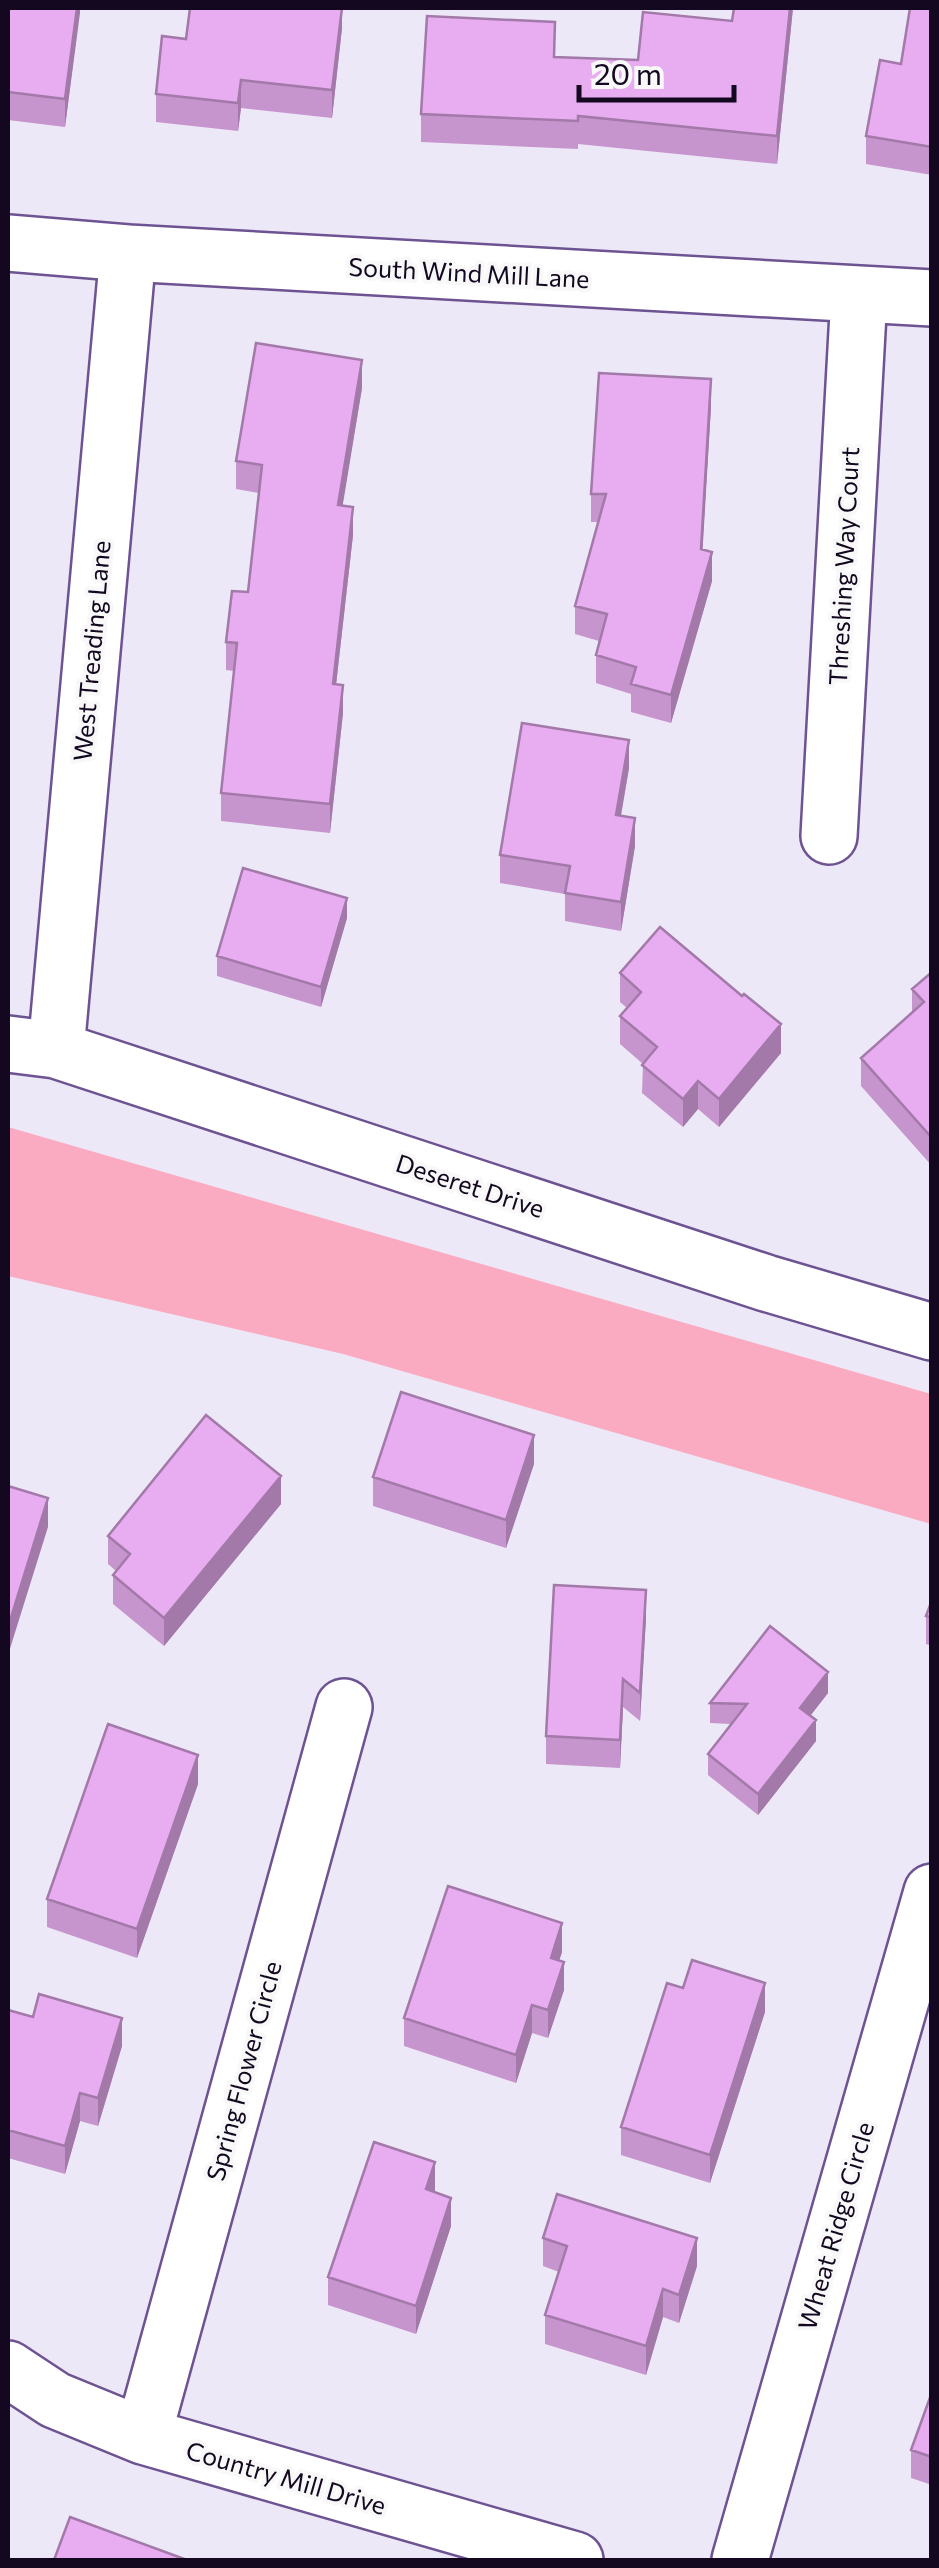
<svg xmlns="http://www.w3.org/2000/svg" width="939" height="2568" viewBox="0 0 939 2568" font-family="Commissioner,sans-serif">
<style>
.green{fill:#fbabc1}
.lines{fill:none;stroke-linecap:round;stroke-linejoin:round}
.minor-casing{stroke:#6d5392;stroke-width:60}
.minor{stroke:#fff;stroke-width:55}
.wall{fill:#c795ce}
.shaded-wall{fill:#a279a8}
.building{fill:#e7adf0;stroke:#a279a8;stroke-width:2.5}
.labels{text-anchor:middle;stroke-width:8;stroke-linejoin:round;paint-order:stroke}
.street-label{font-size:25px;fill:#130820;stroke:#f8f8f8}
</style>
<rect width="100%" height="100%" fill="#ede8f7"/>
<path class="green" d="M 8,1127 L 931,1394 L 931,1524 L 343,1354 L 8,1276 Z"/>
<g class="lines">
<defs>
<path id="minor" d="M 8,243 L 128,253 L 932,298
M 829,836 L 859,295
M 8,1044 L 56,1050 L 766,1283 L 932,1332
M 56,1050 L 128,253
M 8,2369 L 55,2400 L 143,2436 L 575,2560
M 143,2436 L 344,1707
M 740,2560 L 932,1892"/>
</defs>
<use href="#minor" class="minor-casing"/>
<use href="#minor" class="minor"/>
</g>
<path class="wall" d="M 8,8 L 80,8 L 65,127 L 8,120 Z
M 342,8 L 342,28 L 332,118 L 241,108 L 238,131 L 156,122 L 156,94 L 186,39 Z
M 793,8 L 777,164 L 578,144 L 578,149 L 421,142 L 421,114 L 638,60 L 732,21 Z
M 932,8 L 932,175 L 866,164 L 866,136 L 901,64 Z
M 362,388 L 342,506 L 353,535 L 336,684 L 343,713 L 330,833 L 221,821 L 221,793 L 234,671 L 226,670 L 226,642 L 248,592 L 259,493 L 236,489 L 236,461 Z
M 711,407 L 702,550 L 712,581 L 671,723 L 631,712 L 631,694 L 596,683 L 596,655 L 599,641 L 575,634 L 575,606 L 598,522 L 591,522 L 591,494 Z
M 629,768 L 621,816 L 635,846 L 621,931 L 565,921 L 565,894 L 500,883 L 500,855 Z
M 347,918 L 321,1007 L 217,976 L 217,956 Z
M 932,972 L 932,1166 L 861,1086 L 861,1058 L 912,1012 L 912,989 Z
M 620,973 L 781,1053 L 719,1127 L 698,1109 L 683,1127 L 642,1093 L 643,1064 L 620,1044 L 620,1016 L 627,1008 L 620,1002 Z
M 534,1464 L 506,1548 L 373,1506 L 373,1477 Z
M 281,1504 L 164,1646 L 113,1604 L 113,1575 L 116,1571 L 108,1564 L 108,1536 Z
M 932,1600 L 932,1646 L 926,1644 L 926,1616 Z
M 646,1618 L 640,1721 L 623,1707 L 620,1768 L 546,1764 L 546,1736 Z
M 828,1693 L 810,1716 L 816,1741 L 758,1815 L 708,1775 L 708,1754 L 731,1724 L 710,1723 L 710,1703 Z
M 198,1784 L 137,1958 L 47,1927 L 47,1899 Z
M 562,1952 L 559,1960 L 564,1990 L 548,2038 L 532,2033 L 516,2083 L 404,2046 L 404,2018 Z
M 8,2010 L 122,2046 L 98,2126 L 80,2121 L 65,2174 L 8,2158 Z
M 765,2012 L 710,2183 L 621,2155 L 621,2127 Z
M 435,2190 L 434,2192 L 451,2226 L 416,2334 L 328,2305 L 328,2277 Z
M 543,2238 L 697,2266 L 679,2323 L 663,2317 L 646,2375 L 545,2344 L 545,2315 L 559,2272 L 543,2266 Z
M 932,2392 L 932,2485 L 911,2478 L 911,2450 Z"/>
<path class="shaded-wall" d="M 77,8 L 80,8 L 80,13 L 65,127 L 65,99 Z
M 342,8 L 342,28 L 332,118 L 332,90 Z
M 790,8 L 793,8 L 777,164 L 777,136 Z
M 241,80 L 241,108 L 238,131 L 238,103 Z
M 362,360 L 362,388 L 338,534 L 338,505 Z
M 711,379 L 711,407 L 701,577 L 701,549 Z
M 353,507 L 353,535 L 333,712 L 333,684 Z
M 712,552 L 712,581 L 671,723 L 671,695 Z
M 343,685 L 343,713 L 330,833 L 330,804 Z
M 629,740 L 629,768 L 616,843 L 616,815 Z
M 635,818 L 635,846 L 621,931 L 621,902 Z
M 347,898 L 347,918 L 321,1007 L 321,987 Z
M 781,1024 L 781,1053 L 719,1127 L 719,1099 Z
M 698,1081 L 698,1109 L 683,1127 L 683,1099 Z
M 534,1435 L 534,1464 L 506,1548 L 506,1520 Z
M 281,1476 L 281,1504 L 164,1646 L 164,1618 Z
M 48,1498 L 48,1527 L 8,1655 L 8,1627 Z
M 646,1590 L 646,1618 L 640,1721 L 640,1693 Z
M 828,1672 L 828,1693 L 800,1729 L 800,1708 Z
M 623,1679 L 623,1707 L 620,1768 L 620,1740 Z
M 816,1720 L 816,1741 L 758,1815 L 758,1794 Z
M 198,1755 L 198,1784 L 137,1958 L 137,1929 Z
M 562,1923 L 562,1952 L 551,1986 L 551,1958 Z
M 564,1962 L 564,1990 L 548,2038 L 548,2010 Z
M 765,1983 L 765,2012 L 710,2183 L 710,2155 Z
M 532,2005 L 532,2033 L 516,2083 L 516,2055 Z
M 122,2018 L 122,2046 L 98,2126 L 98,2098 Z
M 80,2093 L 80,2121 L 65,2174 L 65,2146 Z
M 435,2162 L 435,2190 L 426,2218 L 426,2189 Z
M 451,2198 L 451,2226 L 416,2334 L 416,2306 Z
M 697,2238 L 697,2266 L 679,2323 L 679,2295 Z
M 663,2289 L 663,2317 L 646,2375 L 646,2346 Z"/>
<path class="building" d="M 8,8 L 77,8 L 65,99 L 8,92 Z
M 190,8 L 342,8 L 332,90 L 241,80 L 238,103 L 156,94 L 162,36 L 186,39 Z
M 734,8 L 790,8 L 777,136 L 578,116 L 578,121 L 421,114 L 427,16 L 555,22 L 554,57 L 638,60 L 643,12 L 732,21 Z
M 910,8 L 932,8 L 932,147 L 866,136 L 880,60 L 901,64 Z
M 256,343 L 362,360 L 338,505 L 353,507 L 333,684 L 343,685 L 330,804 L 221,793 L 237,643 L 226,642 L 232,591 L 248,592 L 262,465 L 236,461 Z
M 599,373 L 711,379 L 701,549 L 712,552 L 671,695 L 631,684 L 636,667 L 596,655 L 607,614 L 575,606 L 606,494 L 591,494 Z
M 522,723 L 629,740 L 616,815 L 635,818 L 621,902 L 565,893 L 570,866 L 500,855 Z
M 243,868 L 347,898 L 321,987 L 217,956 Z
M 660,927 L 742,996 L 744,994 L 781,1024 L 719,1099 L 698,1081 L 683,1099 L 642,1065 L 657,1047 L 620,1016 L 641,992 L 620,973 Z
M 932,972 L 932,1138 L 861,1058 L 924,1002 L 912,989 Z
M 401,1392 L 534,1435 L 506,1520 L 373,1477 Z
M 206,1415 L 281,1476 L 164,1618 L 113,1575 L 130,1554 L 108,1536 Z
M 8,1486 L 48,1498 L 8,1627 Z
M 554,1585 L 646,1590 L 640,1693 L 623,1679 L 620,1740 L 546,1736 Z
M 932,1600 L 932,1617 L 926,1616 Z
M 770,1626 L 828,1672 L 800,1708 L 816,1720 L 758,1794 L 708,1754 L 747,1704 L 710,1703 Z
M 108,1724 L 198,1755 L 137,1929 L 47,1899 Z
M 448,1886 L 562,1923 L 551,1958 L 564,1962 L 548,2010 L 532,2005 L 516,2055 L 404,2018 Z
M 692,1960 L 765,1983 L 710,2155 L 621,2127 L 667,1983 L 683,1988 Z
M 39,1994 L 122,2018 L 98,2098 L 80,2093 L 65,2146 L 8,2130 L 8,2010 L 33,2017 Z
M 374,2142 L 435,2162 L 426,2189 L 451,2198 L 416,2306 L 328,2277 Z
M 557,2194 L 697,2238 L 679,2295 L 663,2289 L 646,2346 L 545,2315 L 567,2246 L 543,2238 Z
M 932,2392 L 932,2457 L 911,2450 Z
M 70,2517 L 187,2560 L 54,2560 Z"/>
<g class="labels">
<g class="street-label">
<text transform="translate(469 273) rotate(3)" y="9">South Wind Mill Lane</text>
<text transform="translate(844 566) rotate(-87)" y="9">Threshing Way Court</text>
<text transform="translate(92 651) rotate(-85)" y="9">West Treading Lane</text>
<text transform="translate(470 1186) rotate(18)" y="9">Deseret Drive</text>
<text transform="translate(244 2071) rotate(-75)" y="9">Spring Flower Circle</text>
<text transform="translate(836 2226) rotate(-74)" y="9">Wheat Ridge Circle</text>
<text transform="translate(286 2478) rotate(16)" y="9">Country Mill Drive</text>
</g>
</g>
<rect width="939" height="2568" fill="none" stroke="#130820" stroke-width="20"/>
<path d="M579 85v15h155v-15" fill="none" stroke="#130820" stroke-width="5"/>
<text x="594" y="85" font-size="30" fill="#130820" stroke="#f8f8f8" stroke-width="8" paint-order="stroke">20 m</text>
</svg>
